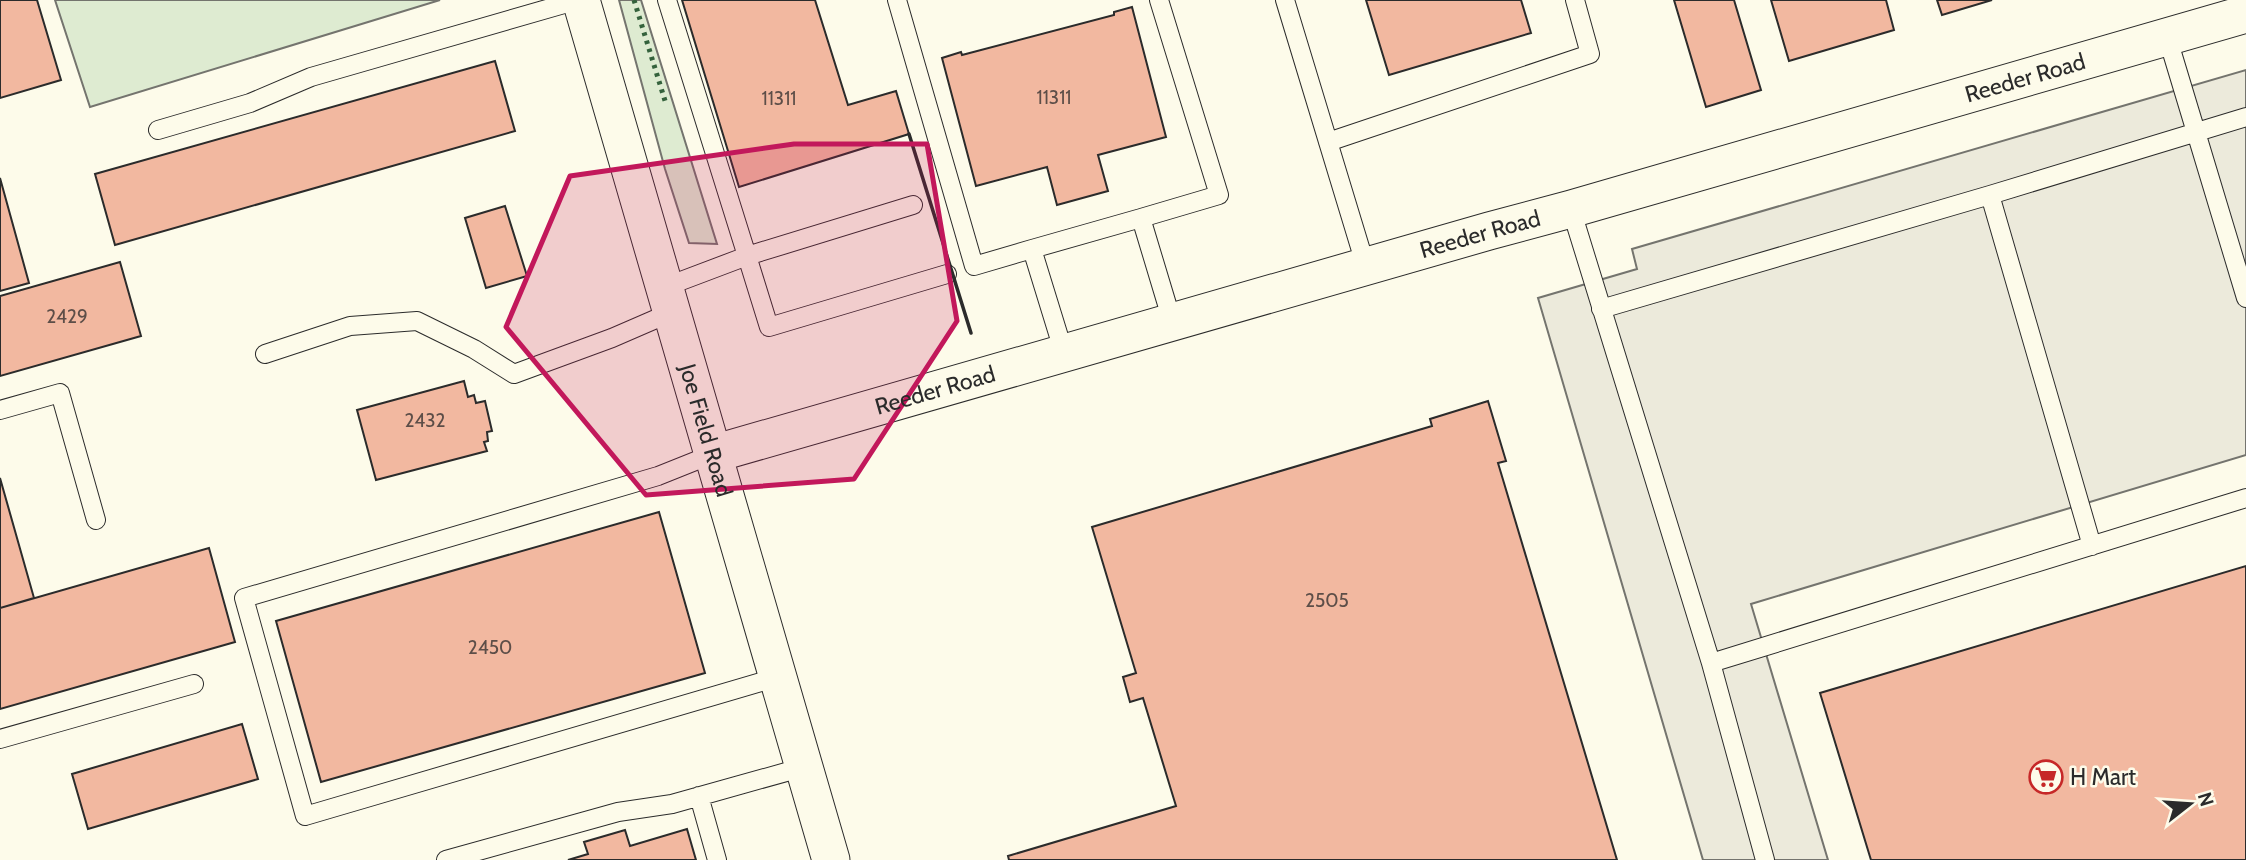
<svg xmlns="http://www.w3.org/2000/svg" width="2246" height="860" viewBox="0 0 2246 860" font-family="Cabin,sans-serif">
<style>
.green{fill:#deebd1;stroke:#74746e;stroke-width:2}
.parking{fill:#eceadb;stroke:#74746e;stroke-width:2}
.building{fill:#f2b8a0;stroke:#2b2b2b;stroke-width:2}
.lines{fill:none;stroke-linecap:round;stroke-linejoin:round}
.service-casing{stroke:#2b2b2b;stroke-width:20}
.minor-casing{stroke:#2b2b2b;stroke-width:39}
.service{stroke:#fdfbea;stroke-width:18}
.minor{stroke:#fdfbea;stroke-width:37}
.hedge{stroke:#34623c;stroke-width:5;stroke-dasharray:3.5 5;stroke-linecap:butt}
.wall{stroke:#2b2b2b;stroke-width:3.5}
.marked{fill:#c2185b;fill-opacity:0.2;stroke:#c2185b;stroke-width:5;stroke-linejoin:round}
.labels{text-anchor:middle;stroke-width:5;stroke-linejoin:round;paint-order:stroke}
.number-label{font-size:19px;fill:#5d4e48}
.street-label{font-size:23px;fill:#2b2b2b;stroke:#fdfbea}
.poi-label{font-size:23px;fill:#2b2b2b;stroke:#fdfbea;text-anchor:start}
</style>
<rect width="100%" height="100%" fill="#fdfbea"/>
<path class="green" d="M 55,0 L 440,0 L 90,107 Z
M 619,0 L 641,0 L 717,244 L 689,243 L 665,169 Z"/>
<path class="parking" d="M 2246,70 L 2246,455 L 1751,604 L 1828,860 L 1703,860 L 1538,298 L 1637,269 L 1632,249 Z"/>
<path class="building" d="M 0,0 L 37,0 L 61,80 L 0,98 Z
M 682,0 L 815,0 L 848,105 L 896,91 L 909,134 L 739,187 Z
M 1366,0 L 1521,0 L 1531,33 L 1389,75 Z
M 1674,0 L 1734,0 L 1761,90 L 1706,107 Z
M 1771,0 L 1886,0 L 1894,30 L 1789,61 Z
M 1937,0 L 1992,0 L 1942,15 Z
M 1132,7 L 1166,137 L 1098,155 L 1108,191 L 1057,205 L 1047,167 L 976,186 L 942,58 L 961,52 L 962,55 L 1114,15 L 1114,12 Z
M 495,61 L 515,131 L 115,245 L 95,174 Z
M 0,178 L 29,283 L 0,291 Z
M 505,206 L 527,276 L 486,288 L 465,218 Z
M 120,262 L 141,336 L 0,376 L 0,296 Z
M 464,381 L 468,397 L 474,395 L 476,403 L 485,401 L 492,431 L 487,432 L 488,441 L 484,442 L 487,451 L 376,480 L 357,410 Z
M 1488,401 L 1506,461 L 1498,463 L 1617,860 L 1009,860 L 1008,856 L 1176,806 L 1143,698 L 1130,702 L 1123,677 L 1136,673 L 1092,527 L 1432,426 L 1430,419 Z
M 0,478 L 34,598 L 0,608 Z
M 659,512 L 705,673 L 321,782 L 276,621 Z
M 209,548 L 235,642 L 0,709 L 0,608 Z
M 2246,566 L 2246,860 L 1871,860 L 1820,693 Z
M 242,724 L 258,779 L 88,829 L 72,774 Z
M 687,829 L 696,860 L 568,860 L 588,854 L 584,842 L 625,830 L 630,846 Z"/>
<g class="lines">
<defs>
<path id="service" d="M 897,0 L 974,266 L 1032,249 L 1064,353
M 1159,0 L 1219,195 L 1141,218 L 1172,321
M 1285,0 L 1366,267
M 2167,36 L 2246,298
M 158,130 L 250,103 L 311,77 L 578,0
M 1328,142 L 1590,54 L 1575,0
M 1990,195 L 2092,546
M 913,205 L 747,256 L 769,327 L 947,274
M 1571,209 L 1711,663 L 1765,860
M 1032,249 L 1141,218
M 665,287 L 747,256 L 667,0
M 1601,309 L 1990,195 L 2246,117
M 265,354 L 350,326 L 417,321 L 474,349 L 514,374 L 612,338 L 672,312
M 0,410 L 60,393 L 96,520
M 713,454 L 658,476 L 244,598 L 305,816 L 778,677
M 1711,663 L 2246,498
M 0,739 L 194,684
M 699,796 L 717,860
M 446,860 L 618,812 L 672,804 L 804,767"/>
<g id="minor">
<path id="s1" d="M 581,0 L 831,860"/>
<path id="s2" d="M 713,454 L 1489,231 L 1571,209 L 2246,14"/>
</g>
</defs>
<use href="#service" class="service-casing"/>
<use href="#minor" class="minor-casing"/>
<use href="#service" class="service"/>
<use href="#minor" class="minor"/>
<path class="hedge" d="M 634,0 L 666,104"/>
<path class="wall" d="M 909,134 L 971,333"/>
</g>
<path class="marked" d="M 794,144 L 927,144 L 957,321 L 854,479 L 646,495 L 506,327 L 570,176 Z"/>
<defs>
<symbol id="supermarket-ring" viewBox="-11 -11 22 22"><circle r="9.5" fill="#fdfbea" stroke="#c62828" stroke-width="1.5"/><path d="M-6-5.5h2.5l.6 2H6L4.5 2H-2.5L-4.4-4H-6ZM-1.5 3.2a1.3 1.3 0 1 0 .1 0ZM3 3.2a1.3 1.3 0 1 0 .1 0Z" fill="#c62828"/></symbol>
</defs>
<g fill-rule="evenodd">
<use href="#supermarket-ring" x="2027" y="758" width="38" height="38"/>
</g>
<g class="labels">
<g class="number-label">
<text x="1054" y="104">11311</text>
<text x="779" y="105">11311</text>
<text x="67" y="323">2429</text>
<text x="425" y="427">2432</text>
<text x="1327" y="607">2505</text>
<text x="490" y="654">2450</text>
</g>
<g class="street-label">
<text dy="8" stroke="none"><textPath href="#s2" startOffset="1365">Reeder Road</textPath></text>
<text dy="8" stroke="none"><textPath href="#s2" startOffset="798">Reeder Road</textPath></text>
<text dy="8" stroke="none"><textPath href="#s2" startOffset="231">Reeder Road</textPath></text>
<text dy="8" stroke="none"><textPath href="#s1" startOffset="448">Joe Field Road</textPath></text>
</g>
<g class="poi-label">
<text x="2070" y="785">H Mart</text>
</g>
</g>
<g transform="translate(2190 804) rotate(73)" stroke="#fdfbea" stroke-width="5" paint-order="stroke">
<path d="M0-5L12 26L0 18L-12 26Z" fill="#2b2b2b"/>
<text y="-10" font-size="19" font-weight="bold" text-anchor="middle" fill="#2b2b2b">N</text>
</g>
</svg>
